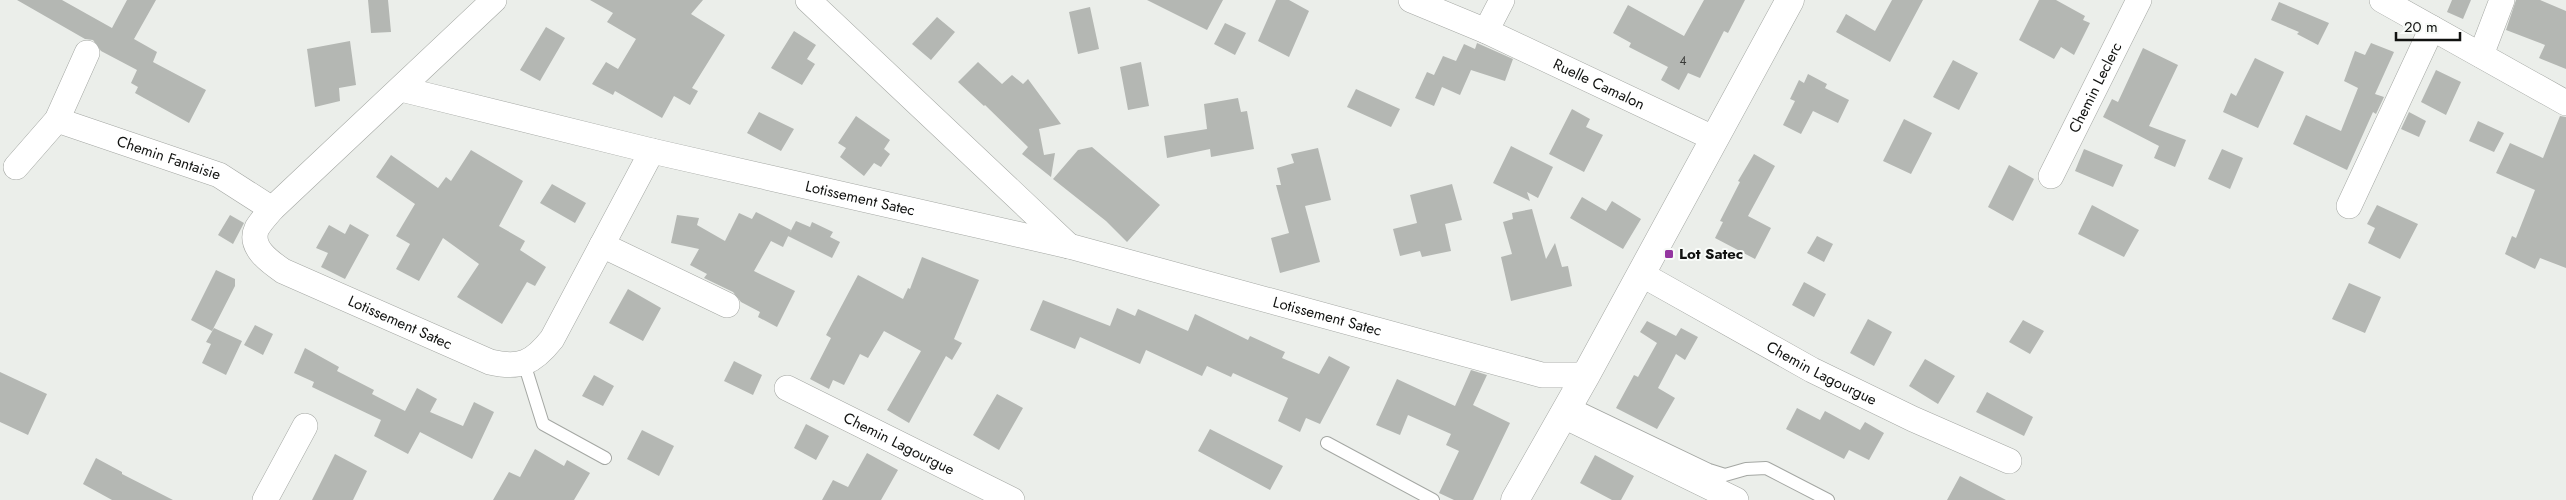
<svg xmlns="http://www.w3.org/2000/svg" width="2566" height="500" viewBox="0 0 2566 500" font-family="Jost,sans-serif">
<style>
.building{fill:#b4b7b3}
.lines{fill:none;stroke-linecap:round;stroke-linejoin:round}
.lane-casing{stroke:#a4a7a3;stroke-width:14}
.street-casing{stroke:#a4a7a3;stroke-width:26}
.secondary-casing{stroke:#a4a7a3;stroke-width:29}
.lane{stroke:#fff;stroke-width:12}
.street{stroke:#fff;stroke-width:25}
.secondary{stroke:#fff;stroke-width:28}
.poi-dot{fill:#9436a0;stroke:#f8fbf8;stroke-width:2}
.labels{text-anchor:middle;stroke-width:4;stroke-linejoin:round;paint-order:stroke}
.number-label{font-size:12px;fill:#3a3b39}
.street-label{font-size:15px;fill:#111210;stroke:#f8fbf8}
.poi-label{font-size:15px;font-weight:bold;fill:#111210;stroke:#f8fbf8;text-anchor:start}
</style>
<rect width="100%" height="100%" fill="#ebeeea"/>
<path class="building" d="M 17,0 L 62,0 L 112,28 L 127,0 L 156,0 L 134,39 L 157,52 L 153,62 L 206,90 L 189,123 L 135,93 L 138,87 L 131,83 L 137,70 L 101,51 L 93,40 L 85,39 Z
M 368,0 L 388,0 L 391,32 L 371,33 Z
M 590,0 L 703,0 L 691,14 L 725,35 L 692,88 L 698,91 L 690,105 L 674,96 L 662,118 L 615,91 L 613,95 L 592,84 L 606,62 L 618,69 L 636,39 L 607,22 L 613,13 Z
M 1147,0 L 1223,0 L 1207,30 Z
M 1276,0 L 1289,0 L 1309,11 L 1289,57 L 1258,41 Z
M 1704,0 L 1745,0 L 1728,33 L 1724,31 L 1700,78 L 1688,73 L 1679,90 L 1661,80 L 1668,67 L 1629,47 L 1631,43 L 1613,33 L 1628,5 L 1684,36 Z
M 1892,0 L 1923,0 L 1890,62 L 1836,32 L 1846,14 L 1875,31 Z
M 2039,0 L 2056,0 L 2085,16 L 2083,20 L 2090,23 L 2074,55 L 2061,47 L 2054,59 L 2019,40 Z
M 2452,0 L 2471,0 L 2463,19 L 2447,12 Z
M 2516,0 L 2540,0 L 2566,11 L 2566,69 L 2539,58 L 2545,45 L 2506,30 Z
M 2279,2 L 2329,23 L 2318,45 L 2297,34 L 2299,32 L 2271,20 Z
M 1090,7 L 1099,49 L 1078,54 L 1069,12 Z
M 937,17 L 955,32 L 931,60 L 912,44 Z
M 1225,23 L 1246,33 L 1235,55 L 1214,44 Z
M 546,27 L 565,38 L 540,81 L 520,70 Z
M 794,31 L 816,45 L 807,59 L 815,64 L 802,85 L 771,68 Z
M 350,41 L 356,85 L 339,88 L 340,101 L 315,107 L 307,49 Z
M 1477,43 L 1513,59 L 1505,81 L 1471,70 L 1460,95 L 1442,87 L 1434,106 L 1415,98 L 1427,72 L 1434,75 L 1443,56 L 1456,61 L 1464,44 L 1475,49 Z
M 2371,43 L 2394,52 L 2375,94 L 2384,97 L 2376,114 L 2373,112 L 2347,170 L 2293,144 L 2306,115 L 2341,131 L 2358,88 L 2344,81 L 2355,51 L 2365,55 Z
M 2143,48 L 2178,65 L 2149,126 L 2186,140 L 2175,167 L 2154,158 L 2159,146 L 2103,117 L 2112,99 L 2118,102 Z
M 2255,58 L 2284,72 L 2258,128 L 2223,112 L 2231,93 L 2236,96 Z
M 1953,60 L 1978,73 L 1959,110 L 1933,97 Z
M 978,62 L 1002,84 L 1012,75 L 1023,84 L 1028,79 L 1061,124 L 1039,129 L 1044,155 L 1055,153 L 1051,177 L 1022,154 L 1028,147 L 985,105 L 984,106 L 958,82 Z
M 1141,62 L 1149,106 L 1128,110 L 1120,67 Z
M 2436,70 L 2461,82 L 2446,115 L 2421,102 Z
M 1808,74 L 1827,84 L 1825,88 L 1849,100 L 1838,123 L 1813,111 L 1801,134 L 1783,125 L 1795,101 L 1790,99 L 1799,80 L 1804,83 Z
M 1356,89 L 1400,109 L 1391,127 L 1347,107 Z
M 1238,98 L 1241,112 L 1247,111 L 1254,149 L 1211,157 L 1210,149 L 1167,158 L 1164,136 L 1207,129 L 1204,104 Z
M 1572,109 L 1590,119 L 1586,127 L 1603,135 L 1584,172 L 1549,154 Z
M 759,112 L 794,129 L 781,151 L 747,133 Z
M 2409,112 L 2426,121 L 2419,137 L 2401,129 Z
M 856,116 L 890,140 L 884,149 L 890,154 L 881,167 L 874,163 L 864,176 L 840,157 L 846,148 L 838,143 Z
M 2560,116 L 2566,117 L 2566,268 L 2540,258 L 2535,269 L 2505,254 L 2512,236 L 2516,238 L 2535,190 L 2496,173 L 2510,143 L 2543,158 Z
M 1904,119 L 1932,133 L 1911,174 L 1883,161 Z
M 2478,121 L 2504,133 L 2494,152 L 2469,141 Z
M 1511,146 L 1553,167 L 1538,198 L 1527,192 L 1530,201 L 1493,183 Z
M 1092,147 L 1160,205 L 1127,242 L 1106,221 L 1053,179 L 1078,150 Z
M 1318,148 L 1331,200 L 1305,206 L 1320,262 L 1280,273 L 1271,238 L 1289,233 L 1276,185 L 1281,185 L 1277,168 L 1294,163 L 1291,154 Z
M 2084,149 L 2123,165 L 2113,187 L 2075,171 Z
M 2222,149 L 2243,158 L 2230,189 L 2208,179 Z
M 471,150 L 523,181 L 499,226 L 525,241 L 520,250 L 546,267 L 535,286 L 527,282 L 502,324 L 457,297 L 479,264 L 443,238 L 419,281 L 396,269 L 410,244 L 396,236 L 415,204 L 376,177 L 391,155 L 438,188 L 446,177 L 451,181 Z
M 1754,154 L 1775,166 L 1748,216 L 1771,228 L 1755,259 L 1715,238 L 1723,222 L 1720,221 L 1740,182 L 1738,181 Z
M 2009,165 L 2034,179 L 2013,221 L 1988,207 Z
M 552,184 L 586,203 L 575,223 L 540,203 Z
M 1452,184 L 1462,220 L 1445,224 L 1451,251 L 1422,257 L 1420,251 L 1400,256 L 1393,229 L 1417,223 L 1410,195 Z
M 1582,197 L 1606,211 L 1612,201 L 1641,219 L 1623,249 L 1570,218 Z
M 2092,205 L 2139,230 L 2124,257 L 2078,234 Z
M 2377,205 L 2418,224 L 2400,259 L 2368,243 L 2375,228 L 2367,224 Z
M 1532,209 L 1546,259 L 1555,243 L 1562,267 L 1568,266 L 1572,286 L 1511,301 L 1501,257 L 1512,254 L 1503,222 L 1513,219 L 1512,213 Z
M 756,212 L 791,230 L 783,247 L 771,241 L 754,271 L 795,291 L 777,327 L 758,317 L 760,312 L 741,302 L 733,292 L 704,278 L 707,274 L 690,265 L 699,249 L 671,243 L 677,215 L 699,218 L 697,225 L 725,241 L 739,213 L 752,219 Z
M 230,215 L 244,223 L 233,244 L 218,235 Z
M 796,221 L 810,227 L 812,222 L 833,232 L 830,237 L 840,242 L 832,258 L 788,236 Z
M 350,224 L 369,235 L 345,279 L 321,267 L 328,253 L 316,248 L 329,225 L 345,234 Z
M 1817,236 L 1833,244 L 1824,262 L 1807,253 Z
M 922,257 L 979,280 L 954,339 L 962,343 L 952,360 L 946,356 L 909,423 L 887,410 L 921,351 L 884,331 L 868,358 L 860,354 L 844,385 L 833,380 L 829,389 L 810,379 L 831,338 L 826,335 L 858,275 L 903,299 L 908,288 L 910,289 Z
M 216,270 L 235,279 L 235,286 L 212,331 L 191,320 Z
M 1804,282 L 1826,294 L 1814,317 L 1792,305 Z
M 2349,283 L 2381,297 L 2365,333 L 2332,319 Z
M 628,289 L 661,308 L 643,341 L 609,323 Z
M 1043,300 L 1110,326 L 1117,308 L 1135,316 L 1138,309 L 1188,331 L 1195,314 L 1248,340 L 1250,336 L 1285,352 L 1282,358 L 1319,374 L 1329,356 L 1350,367 L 1320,424 L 1306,418 L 1300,432 L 1278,421 L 1288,398 L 1233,373 L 1231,377 L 1207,366 L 1202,376 L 1146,350 L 1140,364 L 1080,337 L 1075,349 L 1030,330 Z
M 1868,319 L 1892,332 L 1874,366 L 1850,353 Z
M 2023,320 L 2044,331 L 2030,354 L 2009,342 Z
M 1647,321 L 1676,336 L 1681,328 L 1698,337 L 1685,360 L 1676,354 L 1658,388 L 1675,398 L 1657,429 L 1616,408 L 1634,375 L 1638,377 L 1657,343 L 1640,332 Z
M 255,325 L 273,334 L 263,355 L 244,345 Z
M 214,328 L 242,341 L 226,375 L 202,363 L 211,344 L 206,342 Z
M 305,348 L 339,367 L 337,371 L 374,390 L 372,394 L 405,411 L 417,388 L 437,399 L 430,412 L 463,426 L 474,402 L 494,412 L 472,459 L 420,432 L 408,454 L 374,436 L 381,420 L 312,387 L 314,382 L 294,373 Z
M 1925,359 L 1955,376 L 1938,404 L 1909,386 Z
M 734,361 L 762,375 L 753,395 L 724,381 Z
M 1471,370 L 1487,375 L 1473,405 L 1510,423 L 1473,500 L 1454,500 L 1439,493 L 1459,451 L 1446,445 L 1451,434 L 1408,415 L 1400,435 L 1376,425 L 1397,379 L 1455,406 Z
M 0,372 L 47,394 L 28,435 L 0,422 Z
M 594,375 L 614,386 L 603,406 L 582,396 Z
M 1987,392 L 2033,417 L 2024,436 L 1976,412 Z
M 997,394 L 1023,408 L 999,450 L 973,435 Z
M 1797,408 L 1820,420 L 1825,411 L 1860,430 L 1865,422 L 1884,433 L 1869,460 L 1849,450 L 1844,459 L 1786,429 Z
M 806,424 L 829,436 L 816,460 L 794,448 Z
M 1210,429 L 1283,466 L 1270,490 L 1198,451 Z
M 642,430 L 674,446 L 659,476 L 627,459 Z
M 535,449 L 564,466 L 567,460 L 590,473 L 574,500 L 493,500 L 509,472 L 520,477 Z
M 867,453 L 898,470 L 881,500 L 822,500 L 833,480 L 848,487 Z
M 335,454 L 367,471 L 353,500 L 312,500 Z
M 1595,455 L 1634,476 L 1621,500 L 1612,500 L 1580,483 Z
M 96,458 L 122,472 L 122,474 L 173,500 L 112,500 L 83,484 Z
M 1960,476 L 2006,500 L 1947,500 Z"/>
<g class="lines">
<defs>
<path id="lane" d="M 524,363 L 543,424 L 605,458
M 1569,403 L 1709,470 L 1725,475 L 1746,469 L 1766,468 L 1828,500
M 1327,443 L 1433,500"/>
<g id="street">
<path id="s1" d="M 494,0 L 272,209 C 267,215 261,221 257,228 C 248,247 270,262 283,271 L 490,362 C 520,369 533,363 552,339 L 652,151"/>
<path d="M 808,0 L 1069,246"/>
<path id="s2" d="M 1411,0 L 1486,31 L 1713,138"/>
<path d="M 2382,0 L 2566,103"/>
<path d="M 1486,31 L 1502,0"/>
<path d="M 2481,55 L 2502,0"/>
<path id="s3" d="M 401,89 L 652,151 L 1069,246 L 1542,375 L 1586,375"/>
<path id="s4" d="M 57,120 L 219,175 L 272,209"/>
<path d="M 16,167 L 57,120 L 87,53"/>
<path id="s5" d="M 2051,176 L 2139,0"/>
<path d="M 2349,206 L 2432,28"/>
<path d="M 602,245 L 727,305"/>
<path id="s6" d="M 1641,274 L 1812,370 L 1913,419 L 2009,461"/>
<path id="s7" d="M 787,388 L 1012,500"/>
<path d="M 1562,415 L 1736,500"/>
<path d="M 265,500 L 305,426"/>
</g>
<path id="secondary" d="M 1515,500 L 1586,375 L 1790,0"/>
</defs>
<use href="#lane" class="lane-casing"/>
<use href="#street" class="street-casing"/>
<use href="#secondary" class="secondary-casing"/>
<use href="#lane" class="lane"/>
<use href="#street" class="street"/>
<use href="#secondary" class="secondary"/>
</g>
<rect class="poi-dot" x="1664" y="249" width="10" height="10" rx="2.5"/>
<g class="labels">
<g class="number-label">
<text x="1683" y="65">4</text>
</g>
<g class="street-label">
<text dy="5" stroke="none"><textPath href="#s2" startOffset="206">Ruelle Camalon</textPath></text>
<text dy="5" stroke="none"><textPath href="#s5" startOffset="99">Chemin Leclerc</textPath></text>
<text dy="5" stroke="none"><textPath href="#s4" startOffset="118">Chemin Fantaisie</textPath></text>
<text dy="5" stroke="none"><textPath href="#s3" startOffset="472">Lotissement Satec</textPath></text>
<text dy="5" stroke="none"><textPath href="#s3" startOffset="954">Lotissement Satec</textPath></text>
<text dy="5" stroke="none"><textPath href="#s1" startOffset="512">Lotissement Satec</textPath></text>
<text dy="5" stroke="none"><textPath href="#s6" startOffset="206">Chemin Lagourgue</textPath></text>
<text dy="5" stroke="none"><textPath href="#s7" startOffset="125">Chemin Lagourgue</textPath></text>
</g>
<g class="poi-label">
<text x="1679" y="259">Lot Satec</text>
</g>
</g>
<path d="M2396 32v8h64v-8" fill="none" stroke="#111210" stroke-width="2.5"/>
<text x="2404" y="32" font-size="15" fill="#111210" stroke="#f8fbf8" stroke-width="4" paint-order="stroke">20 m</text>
</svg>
